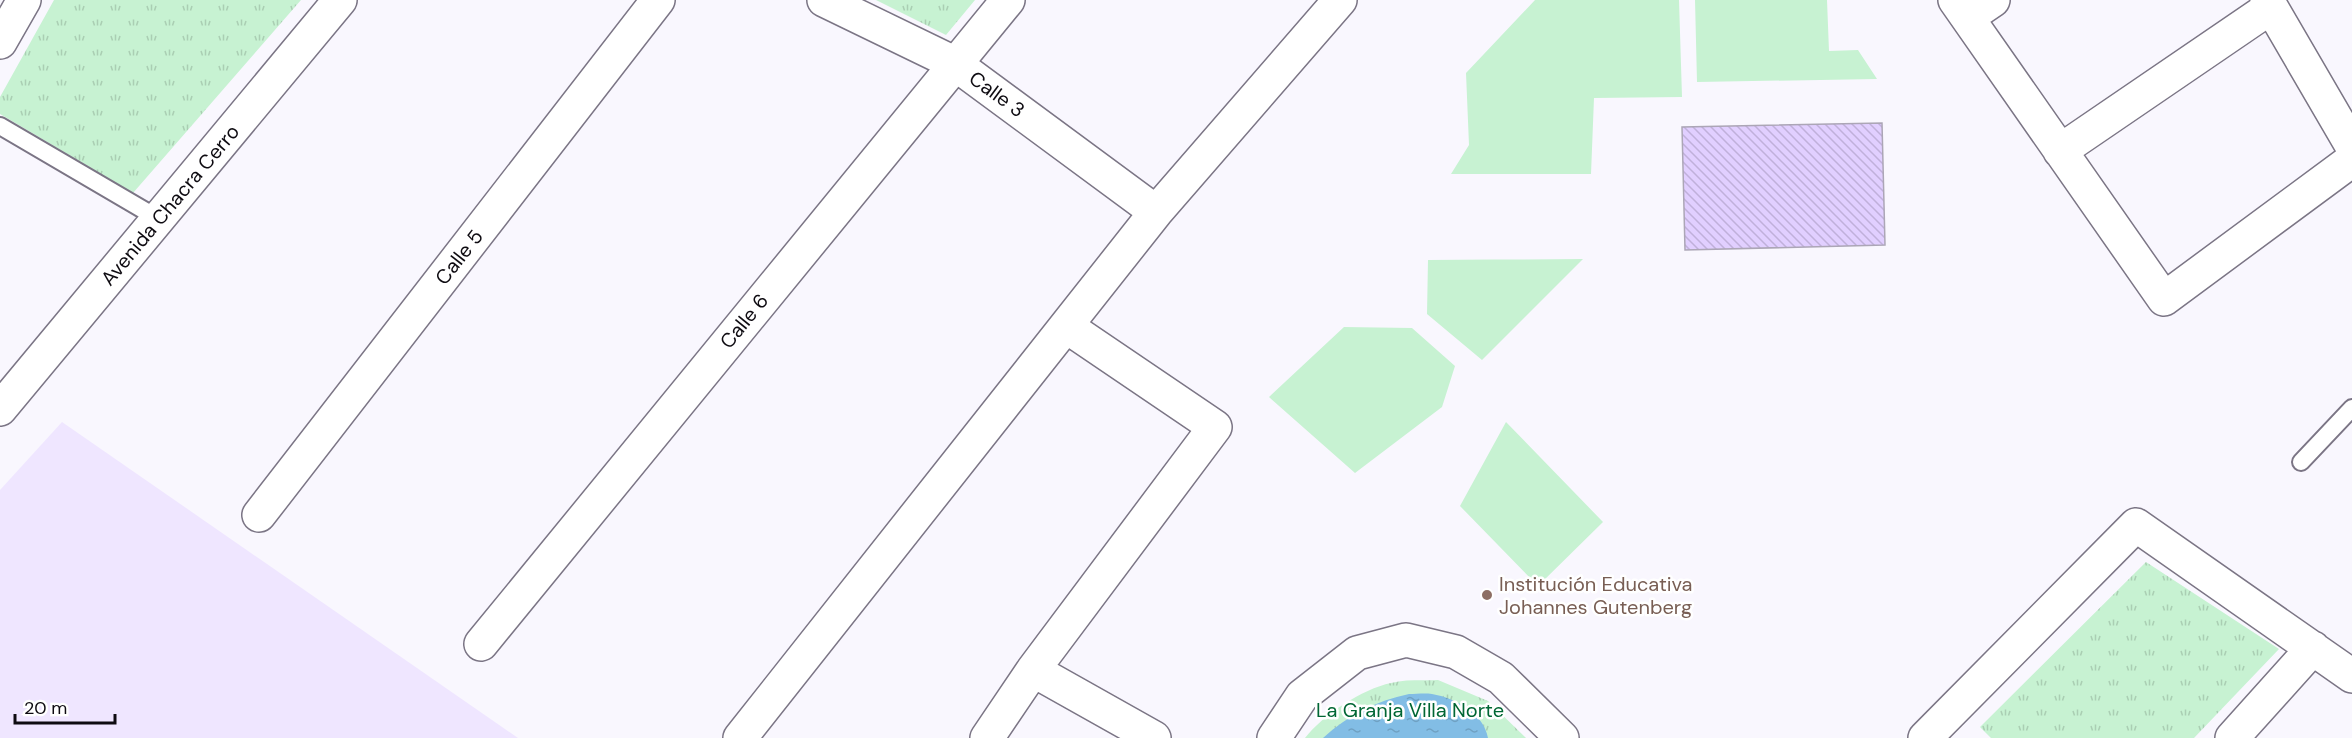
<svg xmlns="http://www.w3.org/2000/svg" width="2352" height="738" viewBox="0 0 2352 738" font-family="'DM Sans',sans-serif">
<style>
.built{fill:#efe6ff}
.green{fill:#c7f2d2}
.park{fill:url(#park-tufts)}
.water{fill:url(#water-ripples)}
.building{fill:url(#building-back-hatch);stroke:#aca6b6;stroke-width:1.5}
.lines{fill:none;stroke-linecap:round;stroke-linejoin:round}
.service-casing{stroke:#7b7585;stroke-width:20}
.minor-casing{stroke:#7b7585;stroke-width:36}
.service{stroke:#fff;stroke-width:16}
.minor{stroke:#fff;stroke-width:33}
.education-dot{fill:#8d6e63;stroke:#fff;stroke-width:2}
.labels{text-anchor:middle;stroke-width:5;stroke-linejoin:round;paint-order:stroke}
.street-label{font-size:20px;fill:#0e0b11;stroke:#fff}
.education-label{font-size:20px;fill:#785e54;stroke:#fff;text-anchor:start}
.park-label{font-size:20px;fill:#006634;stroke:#fff}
</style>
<defs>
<pattern id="park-tufts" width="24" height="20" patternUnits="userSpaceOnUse" patternTransform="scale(1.5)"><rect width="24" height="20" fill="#c7f2d2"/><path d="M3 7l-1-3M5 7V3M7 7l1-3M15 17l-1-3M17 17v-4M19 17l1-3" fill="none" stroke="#aaceb3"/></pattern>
<pattern id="water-ripples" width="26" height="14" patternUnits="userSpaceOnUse" patternTransform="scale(1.5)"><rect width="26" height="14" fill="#82bde5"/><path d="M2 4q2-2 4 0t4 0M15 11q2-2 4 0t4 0" fill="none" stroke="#6fa1c3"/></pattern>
<pattern id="building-back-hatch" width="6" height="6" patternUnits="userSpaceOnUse" patternTransform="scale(1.5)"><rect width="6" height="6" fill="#e1cfff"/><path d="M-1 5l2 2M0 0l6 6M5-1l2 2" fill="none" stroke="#c0b0da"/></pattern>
</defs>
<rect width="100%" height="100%" fill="#f9f7fe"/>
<path class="built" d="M 62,422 L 518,738 L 0,738 L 0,490 Z"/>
<path class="green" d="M 1535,0 L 1679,0 L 1682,97 L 1594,98 L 1591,174 L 1451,174 L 1469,145 L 1466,73 Z
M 1695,0 L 1827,0 L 1829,51 L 1858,50 L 1877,79 L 1697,82 Z
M 1583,259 L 1482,360 L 1427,314 L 1428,260 Z
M 1344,327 L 1412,328 L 1455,366 L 1442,407 L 1355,473 L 1269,397 Z
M 1506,422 L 1603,522 L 1538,586 L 1460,506 Z"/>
<path class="park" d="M 54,0 L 301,0 L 133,193 L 0,114 L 0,97 Z
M 876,0 L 975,0 L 946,35 Z
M 2146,562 L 2279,649 L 2194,738 L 1991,738 L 1980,727 Z
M 1438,680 L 1488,701 L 1526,738 L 1305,738 C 1323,715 1362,689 1391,683 C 1406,679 1423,681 1438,680 Z"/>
<path class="water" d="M 1409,694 C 1416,694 1425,693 1432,694 C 1456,698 1484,714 1488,738 L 1323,738 C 1348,715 1376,701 1409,694 Z"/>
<path class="building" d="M 1882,123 L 1885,245 L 1685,250 L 1682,127 Z"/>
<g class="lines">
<defs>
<path id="service" d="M 0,126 L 159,219
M 2301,462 L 2352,408"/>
<path id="minor" d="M 824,0 L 954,63 L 1156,212
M 1955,0 L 2164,299 L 2352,160
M 2267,0 L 2352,146
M 1968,17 L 1993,0
M 0,42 L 24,0
M 2060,151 L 2271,7
M 0,409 L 340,0
M 259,515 L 658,0
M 481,644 L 1008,0
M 1033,670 L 1154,738
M 740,738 L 1156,212 L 1340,0
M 987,738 L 1033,670 L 1215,427 L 1066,326
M 1274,738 L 1302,696 L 1357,653 L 1406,640 L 1456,652 L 1501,678 L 1562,738
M 1925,738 L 2136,525 L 2352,676
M 2232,738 L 2313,648"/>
</defs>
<use href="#service" class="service-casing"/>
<use href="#minor" class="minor-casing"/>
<use href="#service" class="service"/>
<use href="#minor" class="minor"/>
</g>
<circle class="education-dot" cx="1487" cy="595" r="6"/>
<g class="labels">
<g class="street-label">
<text transform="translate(997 94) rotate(36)" y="7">Calle 3</text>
<text transform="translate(170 205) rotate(-50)" y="7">Avenida Chacra Cerro</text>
<text transform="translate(459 257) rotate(-52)" y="7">Calle 5</text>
<text transform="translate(744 321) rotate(-51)" y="7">Calle 6</text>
</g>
<g class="education-label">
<text x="1499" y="591">Institución Educativa<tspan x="1499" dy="23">Johannes Gutenberg</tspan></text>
</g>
<g class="park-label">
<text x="1410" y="717">La Granja Villa Norte</text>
</g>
</g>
<path d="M15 714v9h100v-9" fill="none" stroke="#0e0b11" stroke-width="3"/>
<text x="24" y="714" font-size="18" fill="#0e0b11" stroke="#ffffff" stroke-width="4.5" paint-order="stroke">20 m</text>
</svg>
